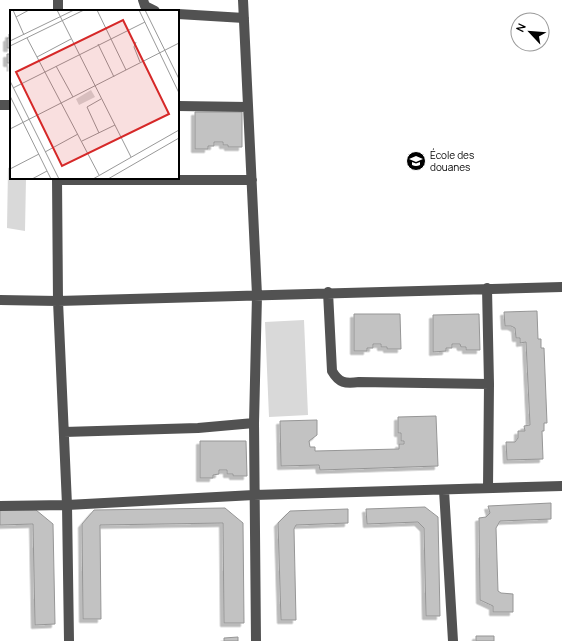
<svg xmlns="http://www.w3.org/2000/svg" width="562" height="641" viewBox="0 0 562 641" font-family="Manrope,sans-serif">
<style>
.green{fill:#d9d9d9}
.building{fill:#c2c2c2;stroke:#969696;filter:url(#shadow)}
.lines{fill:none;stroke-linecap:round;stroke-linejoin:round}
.minor{stroke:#525252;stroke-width:10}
.labels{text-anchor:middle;stroke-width:4;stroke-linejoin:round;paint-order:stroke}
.poi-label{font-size:10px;fill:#000;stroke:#fff;text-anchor:start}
.inset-road{fill:none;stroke:#999;stroke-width:1}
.view{fill:#d62828;fill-opacity:0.15;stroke:#d62828;stroke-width:2}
.inset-edge{fill:none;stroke:#000;stroke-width:2}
</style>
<defs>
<filter id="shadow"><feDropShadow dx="-3.5" dy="3.5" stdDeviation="0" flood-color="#0004"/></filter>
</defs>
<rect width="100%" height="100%" fill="#fff"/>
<path class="green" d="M 11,167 L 11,178 L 26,178 L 25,231 L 7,228 L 8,168 Z
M 304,320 L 308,415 L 269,417 L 265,322 Z"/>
<path class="building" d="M 9,34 L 11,34 L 11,48 L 7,48 L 7,38 L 9,38 Z
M 7,54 L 11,54 L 11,68 L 11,63 L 7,63 Z
M 195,112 L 242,112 L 242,147 L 228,147 L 228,145 L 223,145 L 223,142 L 214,142 L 214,146 L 208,146 L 208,149 L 195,149 Z
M 537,311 L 538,339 L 541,339 L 541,348 L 544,348 L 547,423 L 544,423 L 544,431 L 542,431 L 543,459 L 507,460 L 506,442 L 515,442 L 518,438 L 518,431 L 525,431 L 524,426 L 530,425 L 526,342 L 520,343 L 520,338 L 516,338 L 515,328 L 511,326 L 505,326 L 504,312 Z
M 354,314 L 400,314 L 401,349 L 387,349 L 387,347 L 381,347 L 381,344 L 373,344 L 373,348 L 367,348 L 367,351 L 354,351 Z
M 479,314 L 480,350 L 466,350 L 466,347 L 461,347 L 460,344 L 452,344 L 452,348 L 446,348 L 446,351 L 433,352 L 433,315 Z
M 436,416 L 438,466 L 320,470 L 319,465 L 281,466 L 280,421 L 317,420 L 317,435 L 309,441 L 310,447 L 315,447 L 315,451 L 399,449 L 399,444 L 404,444 L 404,441 L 401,441 L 401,433 L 398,433 L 398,417 Z
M 200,441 L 246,441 L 247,476 L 233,476 L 233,474 L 227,474 L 227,470 L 219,470 L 219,474 L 213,475 L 213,478 L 200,478 Z
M 551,503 L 551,519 L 500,521 L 496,528 L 498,591 L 501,593 L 513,594 L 513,612 L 493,612 L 493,606 L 480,600 L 479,518 L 486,517 L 490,513 L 488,506 Z
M 425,507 L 438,517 L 440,616 L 426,616 L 424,528 L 418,522 L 367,524 L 366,509 Z
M 225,508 L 243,523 L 244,623 L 224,623 L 223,523 L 100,525 L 101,619 L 83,619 L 82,524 L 94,510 Z
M 348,509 L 348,523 L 296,525 L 294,529 L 296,620 L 281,620 L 278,523 L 290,511 Z
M 0,510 L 36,510 L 53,524 L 55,624 L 35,625 L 33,524 L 0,525 Z
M 476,636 L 494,636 L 494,641 L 476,641 Z
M 238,637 L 238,641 L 224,641 L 224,638 Z"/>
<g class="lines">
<path class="minor" d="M 143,0 L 145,6 L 155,11
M 243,0 L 257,295 L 254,423 L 256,641
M 58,11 L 58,0
M 178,14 L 244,18
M 0,105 L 11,105
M 178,106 L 248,107
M 57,178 L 58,301 L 67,505 L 69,641
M 57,180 L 252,180
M 487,288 L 489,384 L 488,488
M 328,292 L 332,371 C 339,383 345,384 359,382 L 489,384
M 0,300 L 58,301 L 562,287
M 64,432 L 198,428 L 254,423
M 444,490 L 453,641
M 0,506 L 67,505 L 254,495 L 562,486"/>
</g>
<defs>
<symbol id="university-disc" viewBox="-11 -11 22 22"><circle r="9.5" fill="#000" stroke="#fff"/><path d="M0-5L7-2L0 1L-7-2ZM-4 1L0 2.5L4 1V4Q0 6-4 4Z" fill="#fff"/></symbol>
</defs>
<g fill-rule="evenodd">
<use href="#university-disc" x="405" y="150" width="22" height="22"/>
</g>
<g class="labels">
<g class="poi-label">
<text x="430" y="159">École des<tspan x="430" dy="12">douanes</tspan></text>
</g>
</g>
<g transform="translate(10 10)">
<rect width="169" height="169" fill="#fff"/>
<path d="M 81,80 L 85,87 L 69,95 L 66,89 Z" fill="#d9d9d9"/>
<path class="inset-road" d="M 3,0 L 14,25M 47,0 L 121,147M 87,0 L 116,60M 129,0 L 169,83M 135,0 L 169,69M 6,7 L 19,0M 17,28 L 89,165M 0,31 L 64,0M 126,32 L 124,37 L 130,52M 88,34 L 104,67M 0,36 L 74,0M 27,47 L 61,29M 46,56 L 63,87M 0,71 L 49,169M 3,78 L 135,12M 0,86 L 41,169M 0,119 L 169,33M 89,123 L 77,97 L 91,89M 72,131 L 105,115M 35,142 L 68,124M 0,159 L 29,144M 22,169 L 37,161M 83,169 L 169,120M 98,169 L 169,128"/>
<path class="view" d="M 113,10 L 159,104 L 52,156 L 6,62 Z"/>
<rect width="169" height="169" class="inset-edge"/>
</g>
<g transform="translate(530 32) rotate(296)"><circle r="19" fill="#ffffff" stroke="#999999"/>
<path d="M0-3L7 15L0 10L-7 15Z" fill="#000000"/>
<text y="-6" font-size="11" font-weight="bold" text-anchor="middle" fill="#000000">N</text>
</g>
</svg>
